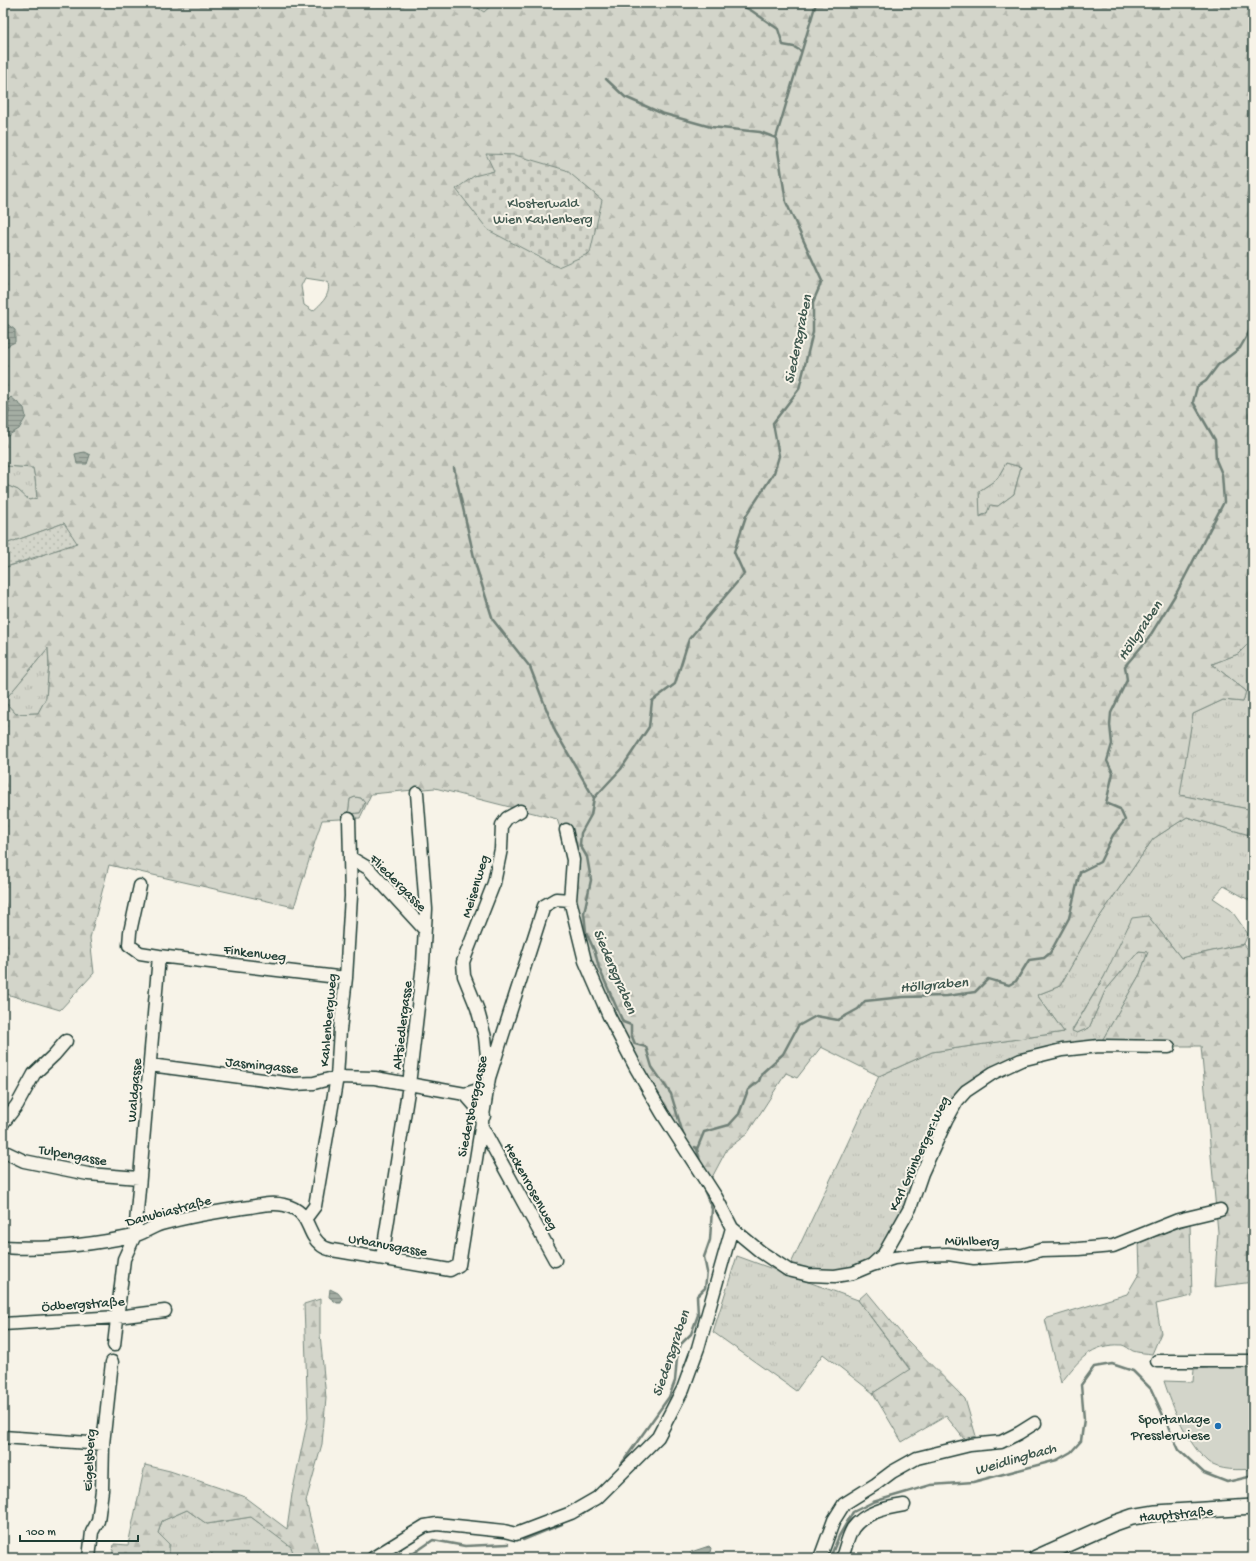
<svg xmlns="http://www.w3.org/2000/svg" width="1256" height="1561" viewBox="0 0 1256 1561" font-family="'Gochi Hand',sans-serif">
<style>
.grass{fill:url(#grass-tufts);stroke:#79897f}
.forest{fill:url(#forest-firs);stroke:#79897f;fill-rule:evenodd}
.cemetery{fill:url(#cemetery-stones);stroke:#79897f}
.garden{fill:url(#garden-dots);stroke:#79897f}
.pitch{fill:#d3d5ca;stroke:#79897f}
.water{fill:url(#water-rules);stroke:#6f8077}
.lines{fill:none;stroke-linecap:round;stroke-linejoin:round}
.stream{stroke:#6f8077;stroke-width:2.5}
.minor-casing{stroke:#1f3d34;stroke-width:15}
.major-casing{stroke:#1f3d34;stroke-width:18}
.minor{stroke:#f7f3e8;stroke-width:12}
.major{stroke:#f7f3e8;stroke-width:15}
.poi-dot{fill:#1f6fb2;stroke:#f7f3e8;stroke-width:1.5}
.labels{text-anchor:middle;stroke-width:4;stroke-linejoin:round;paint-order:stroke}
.park-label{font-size:14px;fill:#435b52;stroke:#f7f3e8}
.street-label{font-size:14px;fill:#1f3d34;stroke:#f7f3e8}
.poi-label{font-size:14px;fill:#1f3d34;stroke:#f7f3e8;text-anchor:end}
.water-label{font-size:15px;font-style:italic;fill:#405950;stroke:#f7f3e8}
</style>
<defs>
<pattern id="grass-tufts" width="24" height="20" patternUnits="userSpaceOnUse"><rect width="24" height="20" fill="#d3d5ca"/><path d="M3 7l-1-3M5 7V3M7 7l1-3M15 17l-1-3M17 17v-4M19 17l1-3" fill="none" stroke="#b5b8ae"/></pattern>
<pattern id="forest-firs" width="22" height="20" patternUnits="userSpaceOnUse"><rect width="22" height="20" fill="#d3d5ca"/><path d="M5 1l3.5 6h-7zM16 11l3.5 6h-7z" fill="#b5b8ae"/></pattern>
<pattern id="cemetery-stones" width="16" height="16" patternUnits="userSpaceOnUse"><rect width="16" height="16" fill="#d3d5ca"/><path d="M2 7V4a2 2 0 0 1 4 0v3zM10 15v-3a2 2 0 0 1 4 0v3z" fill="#b5b8ae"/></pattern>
<pattern id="garden-dots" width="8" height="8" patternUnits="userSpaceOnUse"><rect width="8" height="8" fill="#d3d5ca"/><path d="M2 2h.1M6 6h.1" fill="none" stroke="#b5b8ae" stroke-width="1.8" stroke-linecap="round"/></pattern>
<pattern id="water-rules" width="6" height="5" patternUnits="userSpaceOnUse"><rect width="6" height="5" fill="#a4ada3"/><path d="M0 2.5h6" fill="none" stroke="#858e86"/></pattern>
</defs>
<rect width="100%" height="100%" fill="#f7f3e8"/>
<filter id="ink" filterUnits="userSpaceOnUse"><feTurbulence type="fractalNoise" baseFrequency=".025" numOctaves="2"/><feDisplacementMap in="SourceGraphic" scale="8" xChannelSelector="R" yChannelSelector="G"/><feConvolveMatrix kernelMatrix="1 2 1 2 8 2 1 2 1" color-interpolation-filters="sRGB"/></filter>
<g filter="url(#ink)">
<path class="grass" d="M 1006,463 L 1021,467 L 1014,494 L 998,506 L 979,517 L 979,491 L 997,479 Z
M 6,466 L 33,468 L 35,478 L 37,498 L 29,500 L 18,490 L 3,484 L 3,468 Z
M 1253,639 L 1253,810 L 1179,795 L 1193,714 L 1223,700 L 1243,702 L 1246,691 L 1212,664 L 1238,654 Z
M 48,648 L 49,665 L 46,698 L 38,713 L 16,714 L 4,701 Z
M 355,797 L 361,798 L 365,803 L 360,813 L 348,814 L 350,799 Z
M 1187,817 L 1253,836 L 1253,904 L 1249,900 L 1224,886 L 1213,898 L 1231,910 L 1248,934 L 1244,944 L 1181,958 L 1148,916 L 1104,977 L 1072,1030 L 1077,1033 L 1089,1028 L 1105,991 L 1139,951 L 1148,952 L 1140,974 L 1099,1046 L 1050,1052 L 966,1091 L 884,1254 L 853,1273 L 788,1270 L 879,1076 L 932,1052 L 1064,1032 L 1037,995 L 1060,986 L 1096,922 L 1153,839 Z
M 737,1256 L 858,1300 L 910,1370 L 873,1393 L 823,1354 L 796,1391 L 713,1332 Z
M 187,1510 L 207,1524 L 251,1517 L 292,1547 L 295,1558 L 212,1558 L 212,1553 L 209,1558 L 169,1558 L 169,1544 L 158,1533 L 162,1521 Z"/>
<path class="forest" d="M 3,3 L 1253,3 L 1253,639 L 1238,654 L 1212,664 L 1246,691 L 1243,702 L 1223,700 L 1193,714 L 1180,795 L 1253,810 L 1253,836 L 1187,817 L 1153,839 L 1096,922 L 1060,986 L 1037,995 L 1064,1032 L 932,1052 L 879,1076 L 821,1047 L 797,1078 L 786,1073 L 747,1134 L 727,1149 L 709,1183 L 649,1088 L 587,962 L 574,902 L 571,861 L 557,819 L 435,788 L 371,794 L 360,818 L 322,820 L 294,907 L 109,865 L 90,938 L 94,973 L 60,1010 L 3,993 L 3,568 L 36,558 L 51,551 L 61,549 L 64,523 L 3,545 L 3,484 L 18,490 L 29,500 L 37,498 L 35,478 L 33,468 L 6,466 L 3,468 L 3,434 L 4,437 L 10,410 L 3,426 L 3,345 L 6,347 L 15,330 L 3,321 ZM 305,278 L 324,281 L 328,283 C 331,295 321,304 313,311 L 304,305 L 301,286 ZM 1006,463 L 1021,467 L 1014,494 L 998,506 L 990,505 L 987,513 L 980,517 L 979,491 L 997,479 ZM 48,648 L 49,665 L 46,698 L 38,713 L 16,714 L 4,701 ZM 355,797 L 361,798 L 365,803 L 360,813 L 348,814 L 350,799 Z
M 1148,916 L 1181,958 L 1244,944 L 1253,956 L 1253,1282 L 1214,1287 L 1218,1232 L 1201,1046 L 1099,1046 L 1140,974 L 1148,952 L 1139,951 L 1105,991 L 1089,1028 L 1077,1033 L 1072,1031 L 1104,977 L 1132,918 Z
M 1190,1224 L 1192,1296 L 1156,1304 L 1161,1333 L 1152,1354 C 1146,1353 1139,1353 1133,1351 C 1129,1349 1126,1346 1122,1345 C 1091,1343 1078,1361 1061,1383 L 1045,1319 L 1127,1294 L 1140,1272 L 1139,1241 Z
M 867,1292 L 905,1338 L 965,1399 L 976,1436 L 964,1439 L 946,1416 L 902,1442 L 873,1393 L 910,1369 L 858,1300 Z
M 320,1299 L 320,1334 L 326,1398 L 322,1444 L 306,1501 L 320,1558 L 295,1558 L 291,1547 L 251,1517 L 207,1524 L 187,1510 L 162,1521 L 158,1533 L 169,1544 L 169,1558 L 112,1558 L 114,1544 L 128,1545 L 145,1465 L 170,1471 L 243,1496 L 287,1529 L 292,1494 L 308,1418 L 304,1304 Z"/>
<path class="cemetery" d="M 470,3 L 494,3 L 484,12 Z
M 486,154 L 515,155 L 566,170 L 602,200 L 590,253 L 558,267 L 488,230 L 456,189 L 474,176 L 494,171 Z"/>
<path class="garden" d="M 64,523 L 77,543 L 3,568 L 3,545 Z"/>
<path class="pitch" d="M 1209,1365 L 1253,1366 L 1253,1469 C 1240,1470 1219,1471 1208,1462 C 1188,1445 1172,1406 1164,1381 L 1193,1382 L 1194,1369 L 1208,1368 Z"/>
<path class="water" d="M 3,321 L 15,330 L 15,342 L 5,347 L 3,345 Z
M 11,397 L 24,408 L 26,417 L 19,429 L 4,438 L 3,426 L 10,410 L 4,404 Z
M 84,452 L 90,455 L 87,464 L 77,464 L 75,454 Z
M 330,1289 L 338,1293 L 342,1298 L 341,1303 L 337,1303 L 329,1297 Z
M 709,1546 L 711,1548 L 710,1553 L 697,1558 L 691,1556 L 691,1552 Z"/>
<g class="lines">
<path class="stream" d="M 736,3 L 752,11 L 778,29 L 783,45 L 794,47 L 801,51
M 606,79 L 625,97 L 661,113 L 711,127 L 760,132 L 776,138
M 454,468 L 476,566 L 493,620 L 530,667 L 555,731 L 594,798
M 684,1137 L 671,1094 L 652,1067 L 646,1047 L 635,1044 L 631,1034 L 631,1025 L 623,1022 L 599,968 L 595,952 L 586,932 L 584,913 L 591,880 L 587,857 L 580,845 L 581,833 L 591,815 L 594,798 L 621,769 L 649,727 L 652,701 L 675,684 L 689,639 L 744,574 L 734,552 L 746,516 L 774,473 L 779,456 L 773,423 L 799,389 L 813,332 L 813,302 L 822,281 L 786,202 L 776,138 L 816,3
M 695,1147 L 697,1149 L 701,1165
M 697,1149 L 704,1132 L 729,1125 L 739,1114 L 748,1090 L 759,1081 L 762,1073 L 783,1054 L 798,1026 L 816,1016 L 838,1020 L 858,1009 L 865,1001 L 903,997 L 947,996 L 975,992 L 988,979 L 1009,985 L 1016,981 L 1029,960 L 1044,958 L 1050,953 L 1069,918 L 1080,872 L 1100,862 L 1113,835 L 1125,820 L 1120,809 L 1106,803 L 1113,773 L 1107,761 L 1112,744 L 1110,725 L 1111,713 L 1127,680 L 1125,666 L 1148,639 L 1177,592 L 1224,502 L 1222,474 L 1216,460 L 1215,440 L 1193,402 L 1197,387 L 1206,381 L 1218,365 L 1240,348 L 1253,325
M 620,1466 L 669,1397 L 675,1381 L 677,1358 L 681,1344 L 691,1334 L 698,1315 L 697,1296 L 705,1288 L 707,1272 L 704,1257 L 710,1240 L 712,1209 L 702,1185
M 583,1514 L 599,1503
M 523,1540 L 562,1524
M 407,1558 L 433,1540 L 465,1546 L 508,1544
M 830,1558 L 839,1536 L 853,1512 L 873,1502 L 931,1485 L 973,1482 L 1057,1460 L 1071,1452 L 1081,1441 L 1084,1419 L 1081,1385 L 1094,1367 L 1112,1364 L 1133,1371 L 1151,1389 L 1179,1450 L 1204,1473 L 1227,1482 L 1253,1476"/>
<defs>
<path id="minor" d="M 566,830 L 573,860 L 570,900 L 585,961 L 609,1016 L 636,1068 L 662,1113 L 716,1197 L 732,1228 L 761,1252 L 788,1270 L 809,1275 L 835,1276 L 853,1273 L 872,1265 L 894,1258 L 921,1255 L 948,1254 L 974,1258 L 1023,1255 L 1041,1250 L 1078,1249 L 1113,1246 L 1178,1220 L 1220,1210
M 351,858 L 368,868 L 424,929
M 159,956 L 346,978
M 150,1065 L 294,1084 L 314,1083 L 337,1077 L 375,1078 L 465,1094 L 488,1087
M 489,1075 L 485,1037 L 477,1008 L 464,976 L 463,962 L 494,883 L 501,849 L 502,825 L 507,818 L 520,811
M 465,1094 L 484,1116
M 3,1123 L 17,1105 L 34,1074 L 54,1055 L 66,1041
M 482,1127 L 555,1260
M 3,1151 L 24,1161 L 88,1174 L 139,1178
M 306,1218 L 315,1206 L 337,1077 L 340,1030 L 346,978 L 351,896 L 349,819
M 3,1247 C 47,1250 90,1245 133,1236 C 143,1234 151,1227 161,1224 C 190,1216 220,1211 250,1207 C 261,1205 273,1202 284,1205 C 312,1211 305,1233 321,1245 C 324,1248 329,1249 332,1250 L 450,1270 L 459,1265 L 489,1078 L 544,906 L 556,899 L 570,900
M 382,1258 L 409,1085 L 423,963 L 426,909 L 417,793
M 873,1264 L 884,1254 L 910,1208 L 922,1173 L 946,1121 L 957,1101 L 966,1091 L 993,1073 L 1021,1060 L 1062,1050 L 1099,1046 L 1169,1047
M 3,1324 L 117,1317 L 165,1311
M 114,1345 L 124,1259 L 135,1235 L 159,956 L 140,953 L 129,945 L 130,932 L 140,886
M 1157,1361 L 1253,1361
M 3,1437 L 103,1444
M 89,1558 L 92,1532 L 98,1521 L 102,1490 L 103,1444 L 112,1362
M 373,1558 L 425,1526 L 437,1524 L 504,1531 L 516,1534 L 571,1513 L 597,1498 L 658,1437 L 683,1389 L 698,1348 L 732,1228
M 820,1558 L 834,1520 L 844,1504 L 876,1484 L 892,1472 L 917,1458 L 970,1445 L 1001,1442 L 1019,1433 L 1035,1423
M 842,1558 C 845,1549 848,1536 853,1528 C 865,1512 886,1508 904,1505"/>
<path id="major" d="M 1036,1558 L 1112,1524 L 1132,1517 L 1156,1513 L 1253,1507"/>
</defs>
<use href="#minor" class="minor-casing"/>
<use href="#major" class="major-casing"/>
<use href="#minor" class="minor"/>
<use href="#major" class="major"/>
</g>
</g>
<circle class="poi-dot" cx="1218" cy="1426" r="4"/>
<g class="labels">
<g class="park-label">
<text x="543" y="207">Klosterwald<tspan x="543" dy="16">Wien Kahlenberg</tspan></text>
</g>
<g class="street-label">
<text transform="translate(399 882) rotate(45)" y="5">Fliedergasse</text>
<text transform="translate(474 886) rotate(-73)" y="5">Meisenweg</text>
<text transform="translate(255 952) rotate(7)" y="5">Finkenweg</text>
<text transform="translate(327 1020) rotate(-85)" y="5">Kahlenbergweg</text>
<text transform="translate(401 1025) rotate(-83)" y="5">Altsiedlergasse</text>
<text transform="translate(262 1064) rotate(6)" y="5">Jasmingasse</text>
<text transform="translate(133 1090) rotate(-85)" y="5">Waldgasse</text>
<text transform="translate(471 1106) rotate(-78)" y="5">Siedersberggasse</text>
<text transform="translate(918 1153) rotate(-65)" y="5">Karl Grünberger-Weg</text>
<text transform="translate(73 1154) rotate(10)" y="5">Tulpengasse</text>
<text transform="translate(532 1186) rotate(61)" y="5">Heckenrosenweg</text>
<text transform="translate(168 1210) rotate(-15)" y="5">Danubiastraße</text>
<text transform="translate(972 1240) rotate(1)" y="5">Mühlberg</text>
<text transform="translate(388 1244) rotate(10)" y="5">Urbanusgasse</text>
<text transform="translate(83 1303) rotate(-4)" y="5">Ödbergstraße</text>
<text transform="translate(88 1460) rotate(-87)" y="5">Eigelsberg</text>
<text transform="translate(1176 1513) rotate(-5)" y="5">Hauptstraße</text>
</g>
<g class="poi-label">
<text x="1210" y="1423">Sportanlage<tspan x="1210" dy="16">Presslerwiese</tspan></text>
</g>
<g class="water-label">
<text transform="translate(797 339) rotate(-78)" y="5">Siedersgraben</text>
<text transform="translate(1139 630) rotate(-56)" y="5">Höllgraben</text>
<text transform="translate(616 971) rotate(67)" y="5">Siedersgraben</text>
<text transform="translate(934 984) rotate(-5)" y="5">Höllgraben</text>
<text transform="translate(670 1353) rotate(-71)" y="5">Siedersgraben</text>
<text transform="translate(1015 1458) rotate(-16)" y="5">Weidlingbach</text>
</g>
</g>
<rect width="1256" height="1561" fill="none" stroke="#f7f3e8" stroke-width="16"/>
<rect x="8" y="8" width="1240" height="1545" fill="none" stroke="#1f3d34" stroke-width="1.5" filter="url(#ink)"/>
<path d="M20 1535v6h118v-6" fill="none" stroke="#1f3d34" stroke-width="2"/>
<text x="26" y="1535" font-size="12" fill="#1f3d34" stroke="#f7f3e8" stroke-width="3" paint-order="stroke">100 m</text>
</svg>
